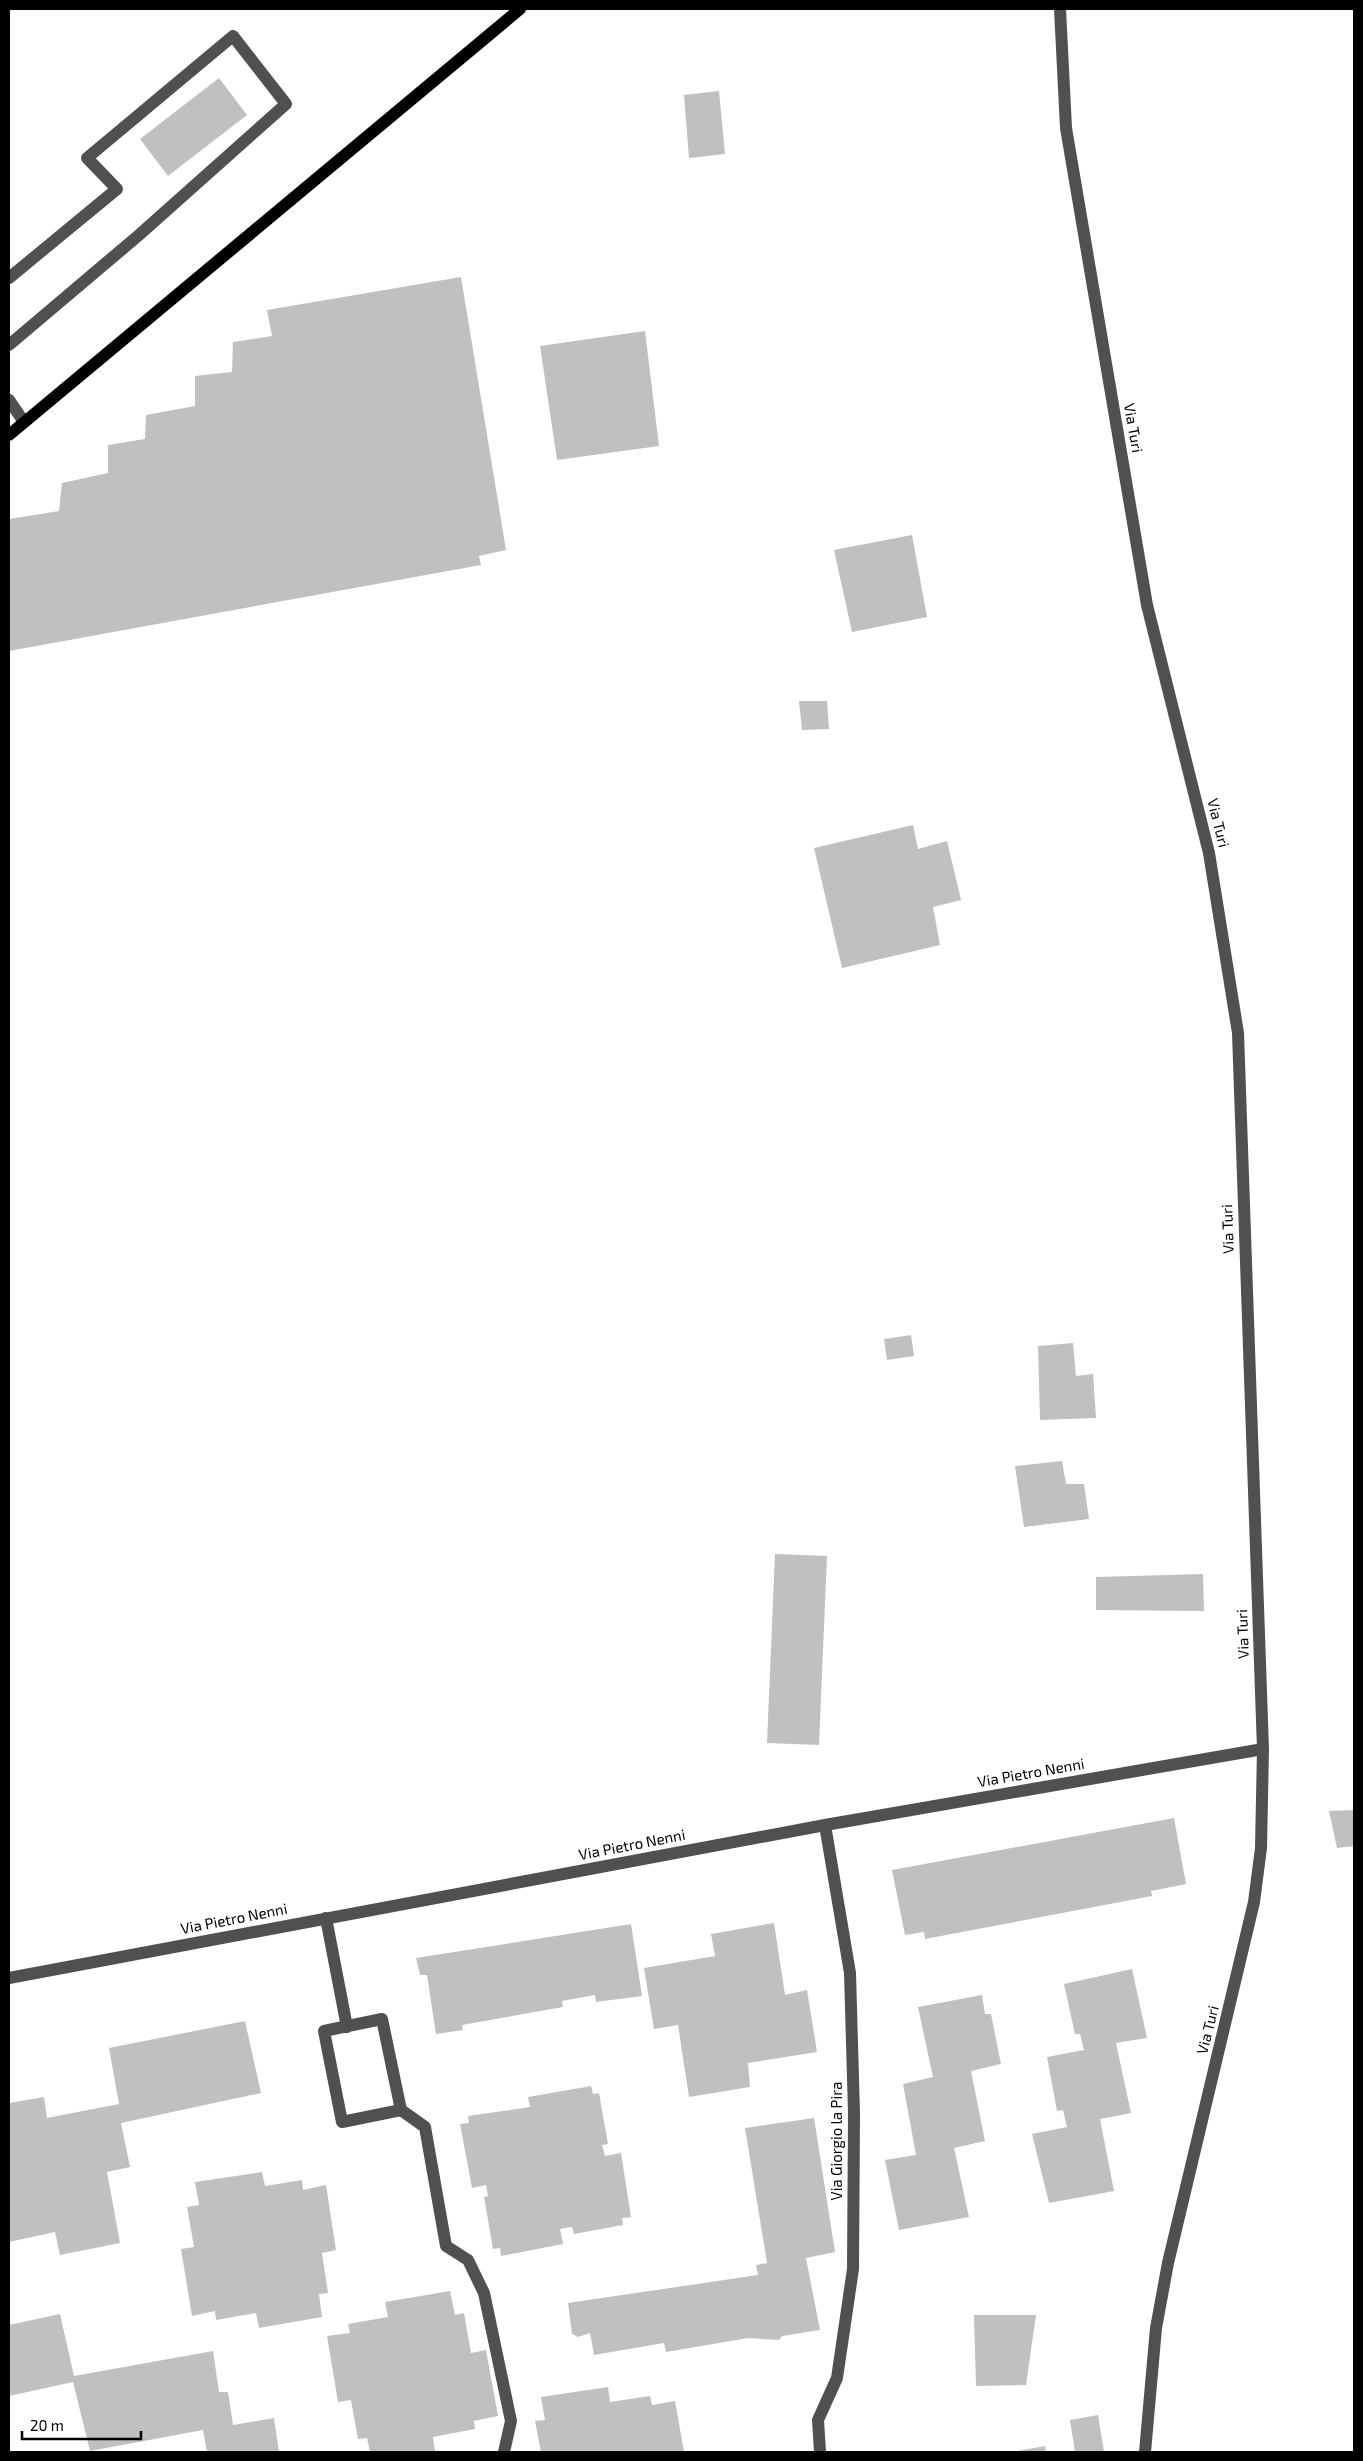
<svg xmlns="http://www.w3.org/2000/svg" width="1363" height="2461" viewBox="0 0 1363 2461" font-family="'Exo 2',sans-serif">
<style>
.building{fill:#c0c0c0}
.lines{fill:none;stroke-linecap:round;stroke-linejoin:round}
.minor{stroke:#505050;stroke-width:12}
.major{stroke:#000;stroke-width:12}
.labels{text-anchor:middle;stroke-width:4.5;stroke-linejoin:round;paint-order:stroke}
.street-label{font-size:15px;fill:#000;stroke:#fff}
</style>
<rect width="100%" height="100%" fill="#fff"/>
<path class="building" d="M 219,78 L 247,115 L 168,176 L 140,139 Z
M 719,91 L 725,154 L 689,158 L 684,95 Z
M 461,277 L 506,550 L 479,556 L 481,565 L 9,651 L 9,519 L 59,511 L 62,483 L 108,473 L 108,445 L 145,439 L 146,415 L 195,406 L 195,376 L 232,372 L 233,342 L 272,336 L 267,310 Z
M 645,331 L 659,446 L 557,460 L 540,346 Z
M 912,535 L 927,617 L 852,632 L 834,550 Z
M 799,701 L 827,701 L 829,729 L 802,730 Z
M 913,825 L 918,849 L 947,841 L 961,900 L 933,907 L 940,945 L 842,968 L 814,848 Z
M 911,1335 L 914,1356 L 887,1360 L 884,1339 Z
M 1073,1343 L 1076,1376 L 1093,1374 L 1096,1418 L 1040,1420 L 1038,1346 Z
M 1062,1461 L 1066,1484 L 1084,1484 L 1089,1519 L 1024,1527 L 1015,1466 Z
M 775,1554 L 827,1556 L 819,1745 L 767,1743 Z
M 1203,1574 L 1204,1611 L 1096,1610 L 1096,1577 Z
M 1354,1810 L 1354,1846 L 1337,1848 L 1329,1811 Z
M 1174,1818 L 1186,1884 L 1151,1891 L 1152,1896 L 925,1939 L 924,1932 L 905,1935 L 892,1870 Z
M 774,1923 L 785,1995 L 807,1990 L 817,2052 L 748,2063 L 750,2087 L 689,2097 L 678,2025 L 654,2029 L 644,1968 L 715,1956 L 711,1934 Z
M 631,1924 L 642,1996 L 596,2002 L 595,1995 L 562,2001 L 563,2007 L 462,2025 L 463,2030 L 436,2034 L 427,1975 L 420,1975 L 416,1958 Z
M 1132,1969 L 1147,2038 L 1116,2043 L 1131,2113 L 1100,2119 L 1114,2191 L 1049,2203 L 1032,2134 L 1067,2127 L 1063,2110 L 1057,2111 L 1047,2057 L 1084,2050 L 1080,2034 L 1075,2034 L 1064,1984 Z
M 982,1995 L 985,2014 L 991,2014 L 1001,2064 L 971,2071 L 985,2141 L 954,2148 L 969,2217 L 899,2230 L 885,2160 L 916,2155 L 903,2084 L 933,2077 L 918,2007 Z
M 245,2021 L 261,2093 L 121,2123 L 130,2167 L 107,2172 L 120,2243 L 60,2255 L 55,2232 L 9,2242 L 9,2103 L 44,2097 L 47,2118 L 119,2104 L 109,2048 Z
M 591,2086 L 593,2094 L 599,2093 L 608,2144 L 602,2145 L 605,2156 L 621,2153 L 631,2217 L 622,2218 L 623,2225 L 574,2234 L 572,2227 L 560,2229 L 563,2244 L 501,2256 L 500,2248 L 493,2249 L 484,2197 L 488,2196 L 486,2185 L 472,2188 L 460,2124 L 469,2123 L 468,2116 L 530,2107 L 528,2097 Z
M 814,2118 L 835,2252 L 806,2258 L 820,2330 L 782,2336 L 779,2340 L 748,2338 L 666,2352 L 664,2343 L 594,2355 L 590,2333 L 578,2337 L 572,2334 L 568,2303 L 758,2275 L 756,2265 L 767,2263 L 745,2128 Z
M 262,2172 L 265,2186 L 302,2180 L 303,2190 L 326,2185 L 336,2250 L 322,2253 L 328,2293 L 319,2294 L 322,2317 L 259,2328 L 256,2313 L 216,2320 L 215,2311 L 192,2316 L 181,2249 L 194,2247 L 187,2207 L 199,2205 L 195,2182 Z
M 450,2291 L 455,2315 L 464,2313 L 471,2353 L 486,2350 L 498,2416 L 474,2421 L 475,2429 L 433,2437 L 435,2451 L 370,2452 L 367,2438 L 358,2439 L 351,2400 L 338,2402 L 327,2336 L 350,2333 L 348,2324 L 388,2317 L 385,2302 Z
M 60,2314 L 74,2376 L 213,2351 L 219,2392 L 228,2392 L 233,2425 L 274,2418 L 279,2452 L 207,2452 L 203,2430 L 90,2451 L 73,2382 L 9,2396 L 9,2325 Z
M 974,2315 L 1036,2315 L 1026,2385 L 976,2386 Z
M 608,2387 L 610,2402 L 650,2396 L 652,2405 L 675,2401 L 684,2452 L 541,2452 L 535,2421 L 545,2420 L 541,2397 Z
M 1098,2415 L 1104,2452 L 1075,2452 L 1070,2420 Z
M 1045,2446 L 1046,2452 L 1018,2452 L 1018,2451 Z"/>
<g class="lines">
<path class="minor" d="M 1060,9 L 1066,128 L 1147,605 L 1209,853 L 1238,1033 L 1263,1749 L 1261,1848 L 1254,1902 L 1168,2263 L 1156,2328 L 1145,2452
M 9,278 L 117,189 L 87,158 L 233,36 L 286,104 L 139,235 L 9,345
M 9,400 L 24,422
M 326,1918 L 347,2027
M 9,1978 L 825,1825 L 1263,1749
M 382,2019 L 401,2110 L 342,2122 L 324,2031 Z
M 401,2110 L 425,2127 L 446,2246 L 468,2260 L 484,2293 L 511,2421 L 504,2452
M 820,2452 L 818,2420 L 837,2378 L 853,2269 L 854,2113 L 850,1973 L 825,1825"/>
<path class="major" d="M 9,435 L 520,9"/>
</g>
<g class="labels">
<g class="street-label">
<text transform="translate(1133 428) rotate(80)" y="5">Via Turi</text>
<text transform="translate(1218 823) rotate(76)" y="5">Via Turi</text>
<text transform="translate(1228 1229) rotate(-92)" y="5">Via Turi</text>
<text transform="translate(1243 1634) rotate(-92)" y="5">Via Turi</text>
<text transform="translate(1031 1773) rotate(-10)" y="5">Via Pietro Nenni</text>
<text transform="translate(632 1845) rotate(-11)" y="5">Via Pietro Nenni</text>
<text transform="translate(234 1919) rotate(-11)" y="5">Via Pietro Nenni</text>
<text transform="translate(1208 2030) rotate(-76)" y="5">Via Turi</text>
<text transform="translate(837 2141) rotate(-90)" y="5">Via Giorgio la Pira</text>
</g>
</g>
<rect width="1363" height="2461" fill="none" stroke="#000000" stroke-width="20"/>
<path d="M22 2431v8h119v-8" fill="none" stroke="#000000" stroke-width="2.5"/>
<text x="30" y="2431" font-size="15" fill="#000000" stroke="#ffffff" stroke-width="4" paint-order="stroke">20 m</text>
</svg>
